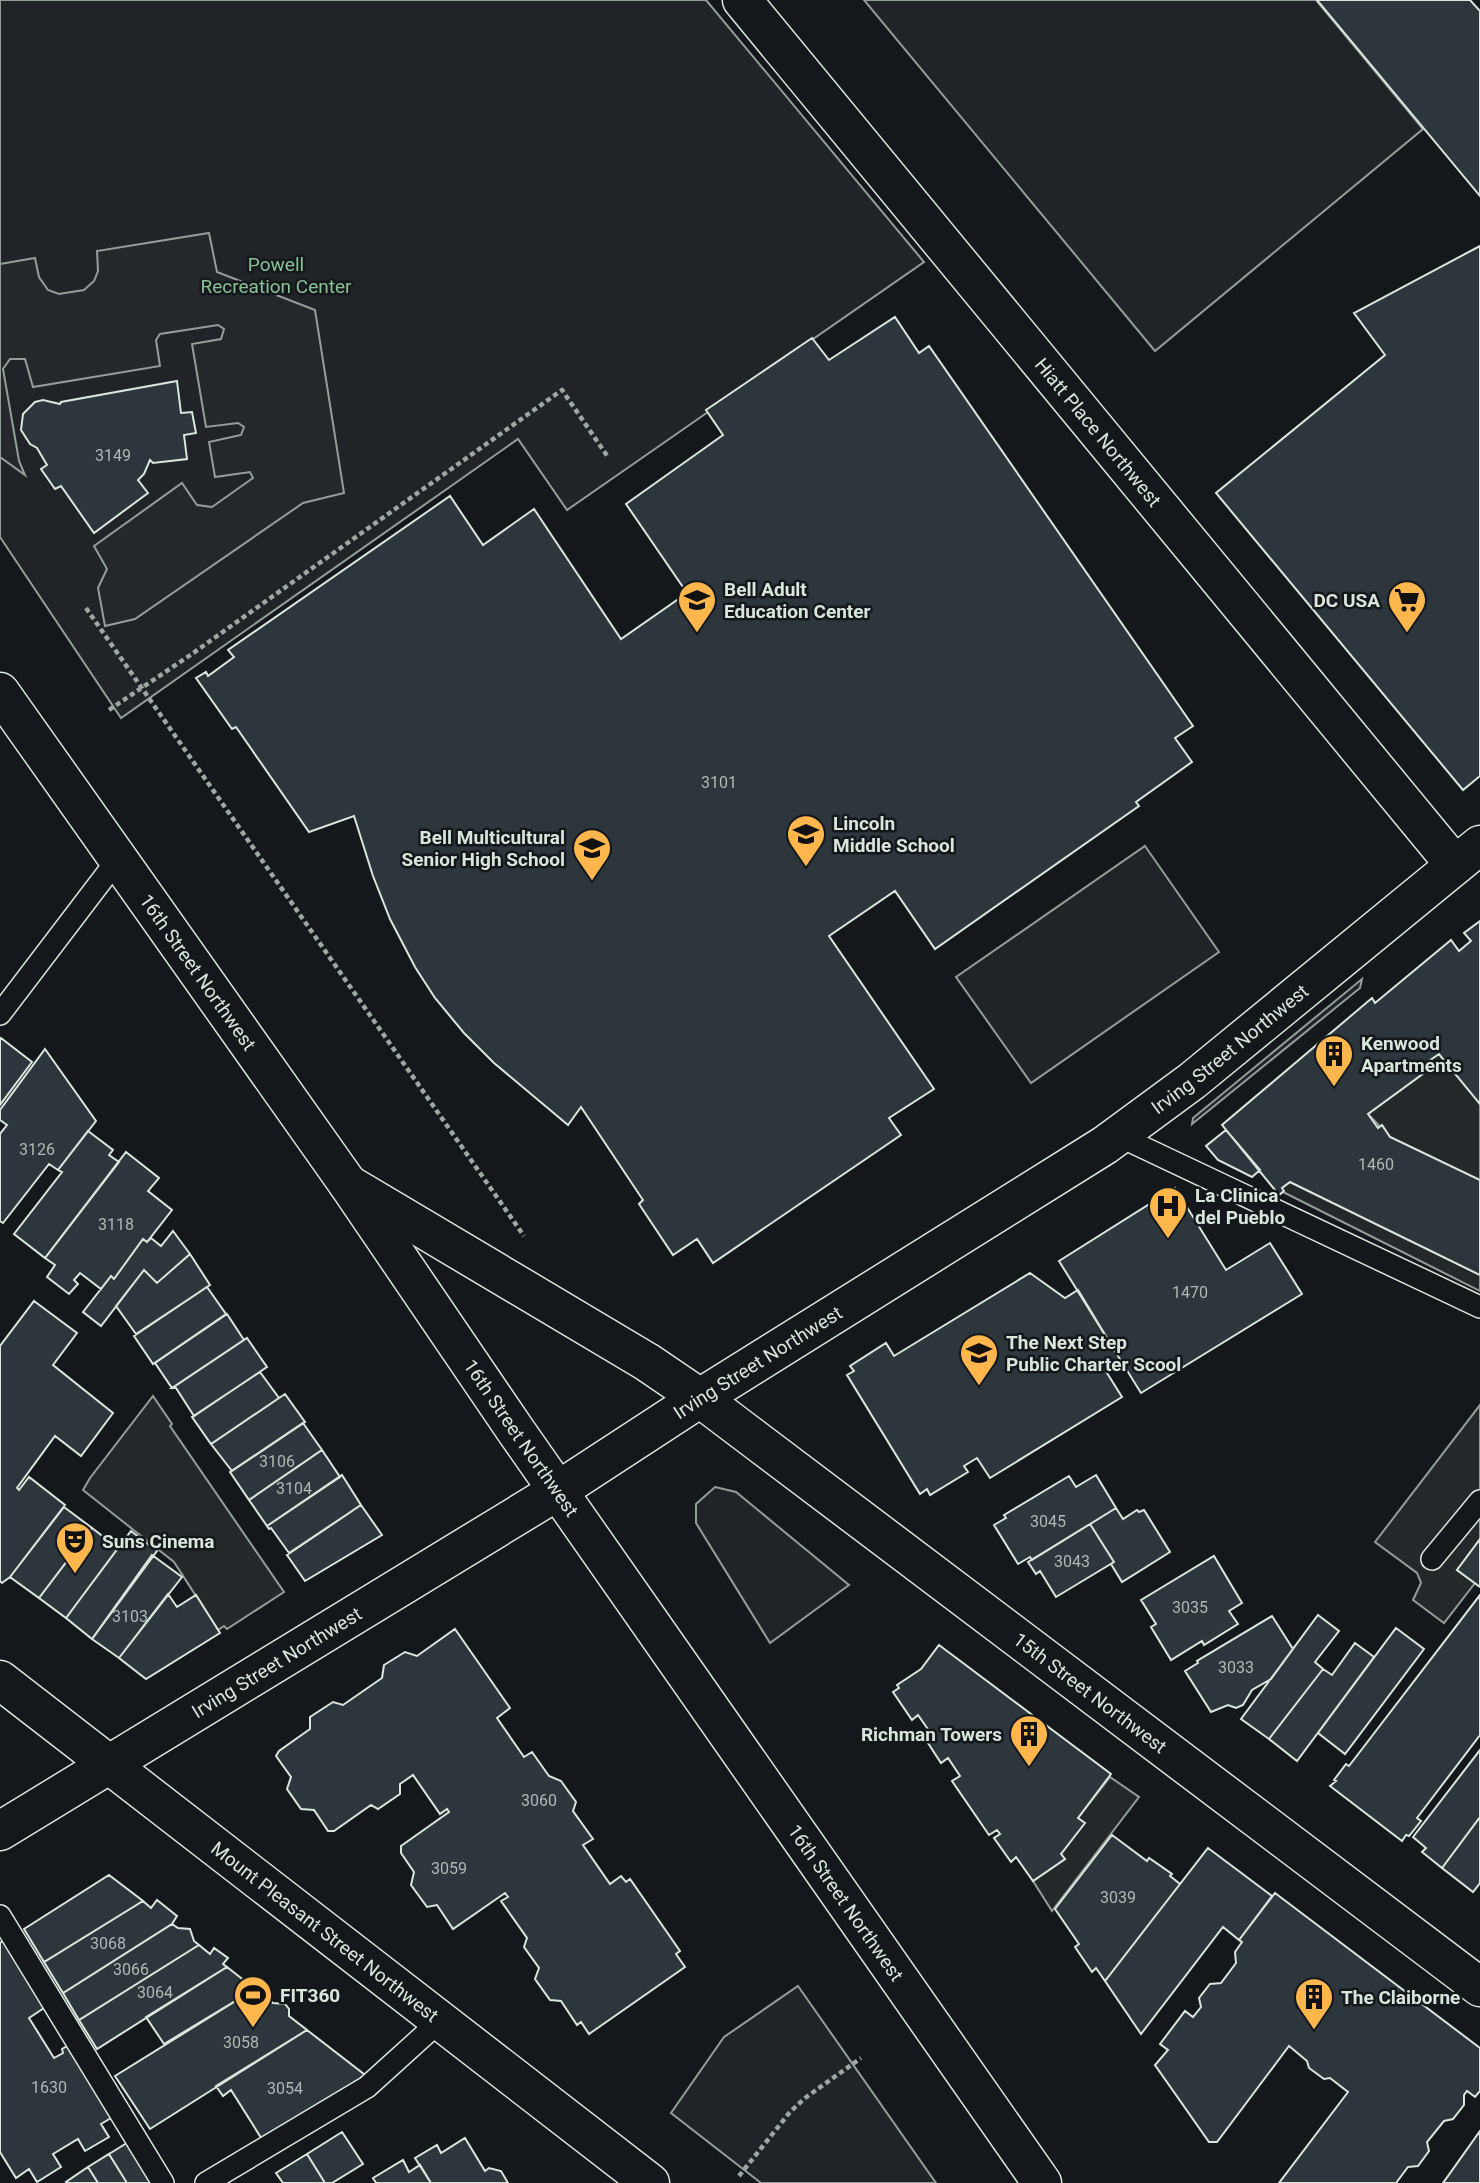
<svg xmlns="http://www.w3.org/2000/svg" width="1480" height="2183" viewBox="0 0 1480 2183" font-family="Roboto,sans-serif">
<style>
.green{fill:#202428;stroke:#939e99;stroke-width:2}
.parking{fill:#24282b;stroke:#939e99;stroke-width:2}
.building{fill:#2c363c;stroke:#d8e6dc;stroke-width:2}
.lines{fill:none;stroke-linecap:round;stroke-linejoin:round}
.lane-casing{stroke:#d8e6dc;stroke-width:24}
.street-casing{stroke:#d8e6dc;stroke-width:41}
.secondary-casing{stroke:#d8e6dc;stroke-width:41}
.primary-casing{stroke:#d8e6dc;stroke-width:41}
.path{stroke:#9da8a2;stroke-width:4.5;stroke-dasharray:5 3.5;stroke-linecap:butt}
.lane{stroke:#14181c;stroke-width:21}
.street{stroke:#14181c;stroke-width:38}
.secondary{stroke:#14181c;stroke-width:38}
.primary{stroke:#14181c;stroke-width:38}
.labels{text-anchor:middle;stroke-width:5;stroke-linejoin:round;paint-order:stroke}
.number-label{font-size:16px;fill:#adbab4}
.park-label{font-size:19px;fill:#8ac095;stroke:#14181c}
.street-label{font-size:19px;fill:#d8e6dc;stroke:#14181c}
.poi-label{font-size:19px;font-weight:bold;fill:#d8e6dc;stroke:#14181c;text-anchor:start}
</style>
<rect width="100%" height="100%" fill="#14181c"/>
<path class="green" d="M 0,0 L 706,0 L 924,262 L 567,510 L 518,439 L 121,718 L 0,537 Z
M 864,0 L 1316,0 L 1423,129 L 1155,351 Z
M 1145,846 L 1219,952 L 1031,1083 L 956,977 Z
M 1362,979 L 1360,988 L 1192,1124 L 1193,1118 Z
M 715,1487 L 736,1492 L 849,1585 L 770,1643 L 696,1523 L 696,1504 Z
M 798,1986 L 936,2183 L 761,2183 L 671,2113 L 724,2037 Z"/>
<path class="parking" d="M 209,233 L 217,272 L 315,310 L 344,493 L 303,503 L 135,619 L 105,626 L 98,588 L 107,569 L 94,546 L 182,483 L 197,505 L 212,507 L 253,478 L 250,472 L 215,477 L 209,442 L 241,435 L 244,427 L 238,423 L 206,427 L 192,344 L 221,339 L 224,329 L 218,325 L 160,334 L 156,340 L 160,366 L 33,387 L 25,359 L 10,359 L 3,369 L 19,461 L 25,475 L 0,457 L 0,264 L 35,258 L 39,277 L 48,290 L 59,294 L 84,290 L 94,281 L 98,271 L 97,251 Z
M 1439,1054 L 1480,1104 L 1480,1180 L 1390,1137 L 1368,1114 L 1424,1073 L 1420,1067 Z
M 1290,1182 L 1480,1275 L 1480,1291 L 1283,1192 L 1282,1188 Z
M 153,1396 L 172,1424 L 170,1426 L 284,1592 L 227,1629 L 224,1626 L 218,1630 L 174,1562 L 83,1490 L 90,1478 Z
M 1480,1405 L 1480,1540 L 1457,1570 L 1475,1583 L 1444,1623 L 1413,1600 L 1421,1583 L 1417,1573 L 1375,1542 Z
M 1110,1777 L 1139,1797 L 1052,1911 L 1033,1881 L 1065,1859 L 1061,1854 L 1084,1823 L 1078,1818 Z"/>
<path class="building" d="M 1317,0 L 1470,0 L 1480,11 L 1480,196 Z
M 1480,246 L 1480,776 L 1463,790 L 1216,493 L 1385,355 L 1354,313 Z
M 895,317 L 919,353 L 929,346 L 1193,726 L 1175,738 L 1192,762 L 1136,802 L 1139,806 L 935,949 L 895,891 L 829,936 L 934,1089 L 889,1118 L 901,1135 L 713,1263 L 697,1239 L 673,1255 L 639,1204 L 643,1200 L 581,1107 L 568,1125 L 494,1063 L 464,1033 L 435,998 L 415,967 L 390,919 L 373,876 L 354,816 L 309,832 L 236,727 L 232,729 L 196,678 L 206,672 L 208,676 L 234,657 L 228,650 L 450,496 L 483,545 L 534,509 L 621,639 L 687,593 L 626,504 L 723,435 L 706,410 L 812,338 L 829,360 Z
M 177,381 L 181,413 L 192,412 L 196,433 L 184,435 L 187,459 L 153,463 L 150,460 L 144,474 L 138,480 L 148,493 L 94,533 L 61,486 L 55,489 L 41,469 L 47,465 L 37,448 L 30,444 L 21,430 L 23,414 L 35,402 L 43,400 L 60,404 L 61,402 Z
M 1480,921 L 1480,1104 L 1439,1054 L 1420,1067 L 1424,1073 L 1368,1114 L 1378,1128 L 1382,1125 L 1390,1137 L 1480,1180 L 1480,1275 L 1290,1182 L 1282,1188 L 1284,1191 L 1279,1195 L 1222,1125 L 1372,998 L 1375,1003 L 1451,940 L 1459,951 L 1471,941 L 1464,933 Z
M 1,1038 L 32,1062 L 0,1105 L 0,1040 Z
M 45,1049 L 96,1121 L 58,1170 L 49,1164 L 3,1223 L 0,1221 L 0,1134 L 7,1125 L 0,1120 L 0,1110 Z
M 1226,1130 L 1260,1170 L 1252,1177 L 1218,1160 L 1206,1146 Z
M 88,1131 L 113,1150 L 109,1155 L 119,1162 L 45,1258 L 14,1234 L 62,1172 L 58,1170 Z
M 126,1152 L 159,1178 L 148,1191 L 172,1210 L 147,1242 L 143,1239 L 114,1279 L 111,1276 L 101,1289 L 80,1273 L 74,1280 L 78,1284 L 69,1294 L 47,1277 L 55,1265 L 45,1258 Z
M 1175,1188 L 1226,1270 L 1270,1243 L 1302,1294 L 1141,1393 L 1059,1261 Z
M 173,1231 L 190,1254 L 157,1283 L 144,1270 L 101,1326 L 83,1312 L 111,1276 L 114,1279 L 143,1239 L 147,1242 L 151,1238 L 161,1246 Z
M 190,1254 L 210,1285 L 136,1334 L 116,1306 L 144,1270 L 157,1283 Z
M 1030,1273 L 1065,1298 L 1078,1290 L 1121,1361 L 1107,1373 L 1122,1397 L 990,1478 L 977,1458 L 964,1466 L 968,1472 L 930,1495 L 927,1489 L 920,1494 L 847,1375 L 854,1371 L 850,1366 L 886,1343 L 894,1356 Z
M 207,1287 L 226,1314 L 153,1364 L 134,1336 Z
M 34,1301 L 77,1333 L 53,1365 L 113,1413 L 81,1456 L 55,1436 L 17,1488 L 19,1490 L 29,1477 L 65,1505 L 10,1577 L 2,1583 L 0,1581 L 0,1346 Z
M 227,1314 L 244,1340 L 172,1388 L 155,1363 Z
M 247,1338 L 267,1367 L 194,1416 L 176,1388 L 172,1388 Z
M 260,1372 L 279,1398 L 211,1444 L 192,1417 Z
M 285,1394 L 305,1422 L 232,1471 L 211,1444 Z
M 303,1423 L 322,1450 L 249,1500 L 230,1472 Z
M 322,1450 L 340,1477 L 267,1526 L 249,1500 Z
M 342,1475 L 361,1505 L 289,1553 L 271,1528 L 269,1529 L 267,1526 Z
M 1096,1475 L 1116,1508 L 1032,1560 L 1030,1557 L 1018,1564 L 994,1525 L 1006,1518 L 1004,1515 L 1069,1476 L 1076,1487 Z
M 361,1505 L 382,1535 L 305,1581 L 287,1555 Z
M 64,1507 L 92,1528 L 39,1598 L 10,1577 Z
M 1116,1508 L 1123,1519 L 1137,1510 L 1139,1512 L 1144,1510 L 1170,1552 L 1122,1582 L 1111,1564 L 1114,1562 L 1090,1524 Z
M 1090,1524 L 1114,1562 L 1056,1597 L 1040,1571 L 1036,1574 L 1028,1562 Z
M 92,1528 L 118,1548 L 66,1618 L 39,1598 Z
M 131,1531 L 157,1551 L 92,1639 L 66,1618 Z
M 1480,1539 L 1480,1587 L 1457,1570 Z
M 152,1555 L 182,1577 L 119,1658 L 92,1639 Z
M 1214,1556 L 1242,1603 L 1229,1611 L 1238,1624 L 1204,1645 L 1202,1641 L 1171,1660 L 1151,1627 L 1156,1624 L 1141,1600 Z
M 168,1594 L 177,1607 L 196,1595 L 220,1633 L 146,1679 L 119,1658 Z
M 1480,1595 L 1480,1735 L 1417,1818 L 1421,1821 L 1409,1836 L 1406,1835 L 1402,1841 L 1330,1786 L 1336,1781 L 1334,1780 L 1346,1764 L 1349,1766 Z
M 1318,1615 L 1339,1631 L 1315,1662 L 1323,1669 L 1269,1739 L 1241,1719 Z
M 1272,1616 L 1293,1649 L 1271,1679 L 1252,1690 L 1243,1705 L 1236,1708 L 1228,1705 L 1211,1712 L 1185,1671 L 1198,1663 L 1197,1661 Z
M 1396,1628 L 1424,1649 L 1345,1754 L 1318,1733 Z
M 455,1629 L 510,1708 L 497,1718 L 524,1757 L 532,1752 L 549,1776 L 561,1781 L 576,1802 L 573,1811 L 593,1839 L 583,1845 L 610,1884 L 621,1876 L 626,1882 L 630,1879 L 680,1951 L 676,1954 L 685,1967 L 589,2034 L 581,2022 L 577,2025 L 561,2001 L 550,2000 L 535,1979 L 539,1968 L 524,1947 L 527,1938 L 501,1901 L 508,1897 L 505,1893 L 453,1929 L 437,1905 L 427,1907 L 411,1885 L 414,1872 L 401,1853 L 401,1846 L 449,1812 L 447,1809 L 440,1814 L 413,1775 L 400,1784 L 400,1794 L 378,1809 L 371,1805 L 334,1831 L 328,1831 L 314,1810 L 301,1809 L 287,1789 L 291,1777 L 276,1756 L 279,1751 L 310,1729 L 310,1717 L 333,1702 L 343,1705 L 382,1678 L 384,1665 L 405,1652 L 417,1656 Z
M 1355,1643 L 1374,1657 L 1297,1761 L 1269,1739 L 1323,1669 L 1332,1675 Z
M 939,1645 L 1111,1774 L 1078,1818 L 1085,1823 L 1061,1854 L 1065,1859 L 1033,1881 L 1016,1857 L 1011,1862 L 994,1838 L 1000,1834 L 997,1830 L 989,1835 L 952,1781 L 960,1776 L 948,1758 L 941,1763 L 926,1740 L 932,1735 L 918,1715 L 912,1720 L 893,1692 L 899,1688 L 897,1685 L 921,1669 Z
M 1480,1750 L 1480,1817 L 1442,1868 L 1422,1852 L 1426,1848 L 1413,1837 Z
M 1480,1817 L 1480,1883 L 1473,1892 L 1442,1868 Z
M 1112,1835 L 1147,1861 L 1149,1858 L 1172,1874 L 1170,1876 L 1180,1884 L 1105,1981 L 1096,1968 L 1092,1972 L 1075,1947 L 1079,1944 L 1055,1909 Z
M 1208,1848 L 1272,1896 L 1239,1940 L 1223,1927 L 1141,2034 L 1105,1981 Z
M 109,1875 L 143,1901 L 44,1962 L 24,1929 Z
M 1275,1893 L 1480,2048 L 1480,2091 L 1475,2097 L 1467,2091 L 1464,2095 L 1464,2105 L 1453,2119 L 1444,2121 L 1427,2142 L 1429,2151 L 1418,2166 L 1408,2167 L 1396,2183 L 1279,2183 L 1348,2092 L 1330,2078 L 1324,2079 L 1309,2068 L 1307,2061 L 1289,2046 L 1217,2142 L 1209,2142 L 1155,2065 L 1168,2050 L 1160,2044 L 1185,2011 L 1193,2017 L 1201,2007 L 1199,1998 L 1210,1984 L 1221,1983 L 1236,1963 L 1235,1952 L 1242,1942 L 1239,1940 Z
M 157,1900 L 177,1916 L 172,1924 L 63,1993 L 44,1962 L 143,1901 L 151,1908 Z
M 172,1924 L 178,1928 L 190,1929 L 194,1941 L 199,1945 L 79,2020 L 63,1993 Z
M 6,1939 L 47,2006 L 29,2018 L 54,2058 L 63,2053 L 62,2049 L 71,2044 L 116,2115 L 101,2124 L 109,2137 L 85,2151 L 78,2139 L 53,2154 L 61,2167 L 37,2182 L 29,2169 L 16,2178 L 0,2152 L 0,1943 Z
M 199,1945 L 210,1954 L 214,1948 L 228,1958 L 223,1964 L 227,1967 L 97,2049 L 79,2020 Z
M 227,1967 L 255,1989 L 164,2044 L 146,2017 Z
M 255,1989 L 273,2003 L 285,2004 L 289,2009 L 289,2016 L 307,2030 L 150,2129 L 115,2076 Z
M 307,2030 L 369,2078 L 265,2144 L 231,2090 L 223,2096 L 216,2086 Z
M 1480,2131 L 1480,2183 L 1443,2183 Z
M 342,2132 L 363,2164 L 332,2183 L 325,2183 L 307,2154 Z
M 465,2138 L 485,2171 L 489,2168 L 501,2171 L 508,2183 L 431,2183 L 415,2158 L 437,2145 L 441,2153 Z
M 130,2141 L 155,2179 L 149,2183 L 127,2183 L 109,2154 Z
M 109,2154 L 127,2183 L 98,2183 L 88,2167 Z
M 307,2154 L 325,2183 L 283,2183 L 276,2173 Z
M 403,2160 L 409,2172 L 420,2165 L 431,2183 L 376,2183 L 373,2178 Z
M 88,2167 L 98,2183 L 67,2183 L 66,2182 Z"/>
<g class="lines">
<defs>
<path id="lane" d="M 0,1014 L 118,859
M 1119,1136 L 1480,1307
M 1432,1559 L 1480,1501
M 0,1916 L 163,2183
M 206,2183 L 367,2087 L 441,2020"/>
<g id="street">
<path id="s1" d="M 742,0 L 1455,865"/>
</g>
<g id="secondary">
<path id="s2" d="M 348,1184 L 647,1362 L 700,1398 L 1480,1987"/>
<path id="s3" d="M 0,1680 L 650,2183"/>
<path id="s4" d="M 0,1831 L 559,1490 L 700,1398 L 1105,1145 L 1192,1081 L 1480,845"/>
</g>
<g id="primary">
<path id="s5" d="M 0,692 L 348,1184 L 516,1431 L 1042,2183"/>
</g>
</defs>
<use href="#lane" class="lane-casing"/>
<use href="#street" class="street-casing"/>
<use href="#secondary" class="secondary-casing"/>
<use href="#primary" class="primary-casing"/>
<path class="path" d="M 86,608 L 524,1236
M 109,710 L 189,656 L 562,390 L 608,457
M 739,2176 L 790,2112 L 805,2098 L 861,2058"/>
<use href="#lane" class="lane"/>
<use href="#street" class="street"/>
<use href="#secondary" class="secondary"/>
<use href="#primary" class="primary"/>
</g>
<defs>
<symbol id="school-pin" viewBox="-11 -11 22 30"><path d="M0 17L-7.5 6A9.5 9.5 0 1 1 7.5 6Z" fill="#ffb74d" stroke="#14181c"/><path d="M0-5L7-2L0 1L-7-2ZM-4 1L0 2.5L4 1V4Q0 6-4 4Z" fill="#111"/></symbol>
<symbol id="supermarket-pin" viewBox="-11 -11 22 30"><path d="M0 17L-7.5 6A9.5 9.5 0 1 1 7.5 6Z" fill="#ffb74d" stroke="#14181c"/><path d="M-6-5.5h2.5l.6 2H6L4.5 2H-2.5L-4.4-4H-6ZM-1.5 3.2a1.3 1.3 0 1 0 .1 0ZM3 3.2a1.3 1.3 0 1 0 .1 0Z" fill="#111"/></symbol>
<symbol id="building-pin" viewBox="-11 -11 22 30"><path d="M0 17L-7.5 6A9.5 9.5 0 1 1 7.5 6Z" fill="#ffb74d" stroke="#14181c"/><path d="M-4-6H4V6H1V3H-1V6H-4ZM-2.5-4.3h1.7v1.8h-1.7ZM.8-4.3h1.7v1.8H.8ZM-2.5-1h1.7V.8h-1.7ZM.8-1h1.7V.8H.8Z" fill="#111"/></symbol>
<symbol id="hospital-pin" viewBox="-11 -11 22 30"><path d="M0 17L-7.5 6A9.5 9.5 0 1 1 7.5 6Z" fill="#ffb74d" stroke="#14181c"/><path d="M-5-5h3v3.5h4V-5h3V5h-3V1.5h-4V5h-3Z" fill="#111"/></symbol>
<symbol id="theatre-pin" viewBox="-11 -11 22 30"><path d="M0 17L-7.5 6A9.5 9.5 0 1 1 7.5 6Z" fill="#ffb74d" stroke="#14181c"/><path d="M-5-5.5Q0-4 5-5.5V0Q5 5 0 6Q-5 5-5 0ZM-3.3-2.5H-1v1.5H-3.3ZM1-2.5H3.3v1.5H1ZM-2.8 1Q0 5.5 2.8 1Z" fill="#111"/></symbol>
<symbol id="stadium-pin" viewBox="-11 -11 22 30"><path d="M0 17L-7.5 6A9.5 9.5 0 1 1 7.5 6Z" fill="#ffb74d" stroke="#14181c"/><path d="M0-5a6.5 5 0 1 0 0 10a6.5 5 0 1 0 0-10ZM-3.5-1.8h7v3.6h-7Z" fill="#111"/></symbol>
</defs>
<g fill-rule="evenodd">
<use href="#school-pin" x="675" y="578" width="44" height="60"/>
<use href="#supermarket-pin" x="1385" y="578" width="44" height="60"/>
<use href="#school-pin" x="784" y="812" width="44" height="60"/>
<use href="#school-pin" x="570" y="826" width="44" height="60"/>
<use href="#building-pin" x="1312" y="1032" width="44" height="60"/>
<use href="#hospital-pin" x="1146" y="1184" width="44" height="60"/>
<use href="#school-pin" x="957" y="1331" width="44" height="60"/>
<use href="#theatre-pin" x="53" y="1519" width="44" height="60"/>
<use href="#building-pin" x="1007" y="1712" width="44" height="60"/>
<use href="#stadium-pin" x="231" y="1973" width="44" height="60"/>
<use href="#building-pin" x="1292" y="1975" width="44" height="60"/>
</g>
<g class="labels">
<g class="number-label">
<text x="113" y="461">3149</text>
<text x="719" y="788">3101</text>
<text x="37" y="1155">3126</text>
<text x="1376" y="1170">1460</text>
<text x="116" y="1230">3118</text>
<text x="1190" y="1298">1470</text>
<text x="277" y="1467">3106</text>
<text x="294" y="1494">3104</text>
<text x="1048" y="1527">3045</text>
<text x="1072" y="1567">3043</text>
<text x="1190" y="1613">3035</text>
<text x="130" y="1622">3103</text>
<text x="1236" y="1673">3033</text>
<text x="539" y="1806">3060</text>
<text x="449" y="1874">3059</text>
<text x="1118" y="1903">3039</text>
<text x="108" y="1949">3068</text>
<text x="131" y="1975">3066</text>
<text x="155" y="1998">3064</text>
<text x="241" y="2048">3058</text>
<text x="49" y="2093">1630</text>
<text x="285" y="2094">3054</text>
</g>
<g class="park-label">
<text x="276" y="271">Powell<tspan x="276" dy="22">Recreation Center</tspan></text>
</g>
<g class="street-label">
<text dy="7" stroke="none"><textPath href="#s1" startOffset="560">Hiatt Place Northwest</textPath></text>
<text dy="7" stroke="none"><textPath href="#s5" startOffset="343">16th Street Northwest</textPath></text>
<text dy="7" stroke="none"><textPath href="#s4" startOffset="1458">Irving Street Northwest</textPath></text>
<text dy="7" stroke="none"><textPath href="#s4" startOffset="891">Irving Street Northwest</textPath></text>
<text dy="7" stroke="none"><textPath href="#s5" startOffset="910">16th Street Northwest</textPath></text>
<text dy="7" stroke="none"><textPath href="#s4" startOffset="324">Irving Street Northwest</textPath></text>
<text dy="7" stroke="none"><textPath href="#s2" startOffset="901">15th Street Northwest</textPath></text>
<text dy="7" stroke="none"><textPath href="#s5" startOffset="1477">16th Street Northwest</textPath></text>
<text dy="7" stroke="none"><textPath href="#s3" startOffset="411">Mount Pleasant Street Northwest</textPath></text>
</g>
<g class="poi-label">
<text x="724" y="596">Bell Adult<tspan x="724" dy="22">Education Center</tspan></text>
<text x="1380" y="607" text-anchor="end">DC USA</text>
<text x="833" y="830">Lincoln<tspan x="833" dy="22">Middle School</tspan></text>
<text x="565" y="844" text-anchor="end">Bell Multicultural<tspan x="565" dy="22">Senior High School</tspan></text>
<text x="1361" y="1050">Kenwood<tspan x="1361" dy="22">Apartments</tspan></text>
<text x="1195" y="1202">La Clinica<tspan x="1195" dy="22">del Pueblo</tspan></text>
<text x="1006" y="1349">The Next Step<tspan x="1006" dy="22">Public Charter Scool</tspan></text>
<text x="102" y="1548">Suns Cinema</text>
<text x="1002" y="1741" text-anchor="end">Richman Towers</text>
<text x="280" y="2002">FIT360</text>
<text x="1341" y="2004">The Claiborne</text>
</g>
</g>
</svg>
